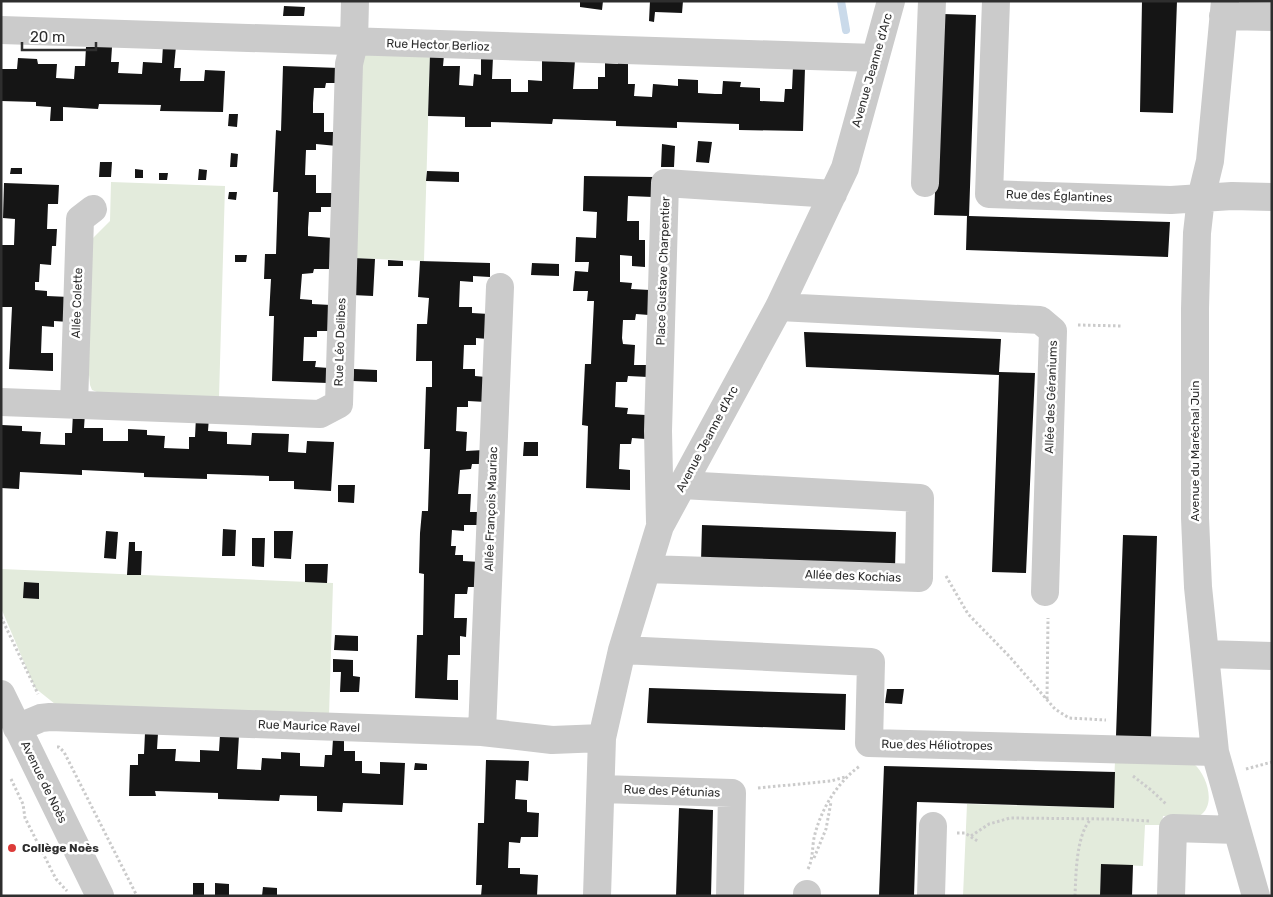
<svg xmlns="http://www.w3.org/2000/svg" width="1273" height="897" viewBox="0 0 1273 897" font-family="Rubik,sans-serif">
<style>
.green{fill:#e3ebdc}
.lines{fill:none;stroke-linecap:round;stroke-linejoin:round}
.stream{stroke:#cadaea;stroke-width:8}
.building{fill:#151515}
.path{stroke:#cbcbcb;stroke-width:3;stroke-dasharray:2.5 2.5;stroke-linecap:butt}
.minor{stroke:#cbcbcb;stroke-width:28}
.poi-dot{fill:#dc3b39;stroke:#fff;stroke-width:2}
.labels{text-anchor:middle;stroke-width:5;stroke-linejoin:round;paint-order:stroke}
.street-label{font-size:12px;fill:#2e2e2e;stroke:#fff}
.poi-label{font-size:12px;font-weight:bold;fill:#2e2e2e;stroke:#fff;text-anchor:start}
</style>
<rect width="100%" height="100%" fill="#fff"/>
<path class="green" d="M 364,54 L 430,54 L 424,261 L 353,258 L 360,67 Z
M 111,182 L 225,186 L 219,398 L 97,392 L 92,390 L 90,385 L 89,375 L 86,374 L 89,242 L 110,221 Z
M 1,569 L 333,583 L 329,716 L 60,708 L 35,688 L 1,608 Z
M 1115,761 L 1194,764 C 1207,775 1217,806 1199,816 C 1190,821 1173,817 1163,816 L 1162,825 L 1145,825 L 1143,866 L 1101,864 L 1100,896 L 963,896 L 967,804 L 1113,808 Z"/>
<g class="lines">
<path class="stream" d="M 841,1 L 846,30"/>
</g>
<path class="building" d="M 580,1 L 603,1 L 602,10 L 580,7 Z
M 650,1 L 683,1 L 682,13 L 655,12 L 654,22 L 649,21 Z
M 1142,1 L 1177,1 L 1173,113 L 1140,112 Z
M 284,6 L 305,7 L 304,16 L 283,16 Z
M 943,14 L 976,15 L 969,216 L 1170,222 L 1168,257 L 966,250 L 967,216 L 969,216 L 934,215 Z
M 163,45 L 176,46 L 174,68 L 181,68 L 180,81 L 204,81 L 205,70 L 225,71 L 223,112 L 160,111 L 161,105 L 99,104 L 98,109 L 63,107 L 63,121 L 50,121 L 51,107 L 36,106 L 36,102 L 1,101 L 1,69 L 17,69 L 18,58 L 37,59 L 38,64 L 57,64 L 56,78 L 74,79 L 75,66 L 85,66 L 86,47 L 112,47 L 111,62 L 119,62 L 118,73 L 142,74 L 143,62 L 162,63 Z
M 430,54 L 444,55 L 443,66 L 460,66 L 459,85 L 473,86 L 474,74 L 481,75 L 481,56 L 493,57 L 492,79 L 511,79 L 511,92 L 528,92 L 528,80 L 542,81 L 542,58 L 575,60 L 573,89 L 598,89 L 598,77 L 605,77 L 605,63 L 618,64 L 618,61 L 628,61 L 628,84 L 635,84 L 634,96 L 652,97 L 653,84 L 678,86 L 678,79 L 698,80 L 698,93 L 715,94 L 722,94 L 723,81 L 741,82 L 740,87 L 760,88 L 760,101 L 784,102 L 785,89 L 792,89 L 793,67 L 805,68 L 803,131 L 739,130 L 739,124 L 677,122 L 677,128 L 616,126 L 616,121 L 553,119 L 552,124 L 491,122 L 491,127 L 465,127 L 465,117 L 428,116 Z
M 283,66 L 339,68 L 339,83 L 326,83 L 325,88 L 314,88 L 313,103 L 313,113 L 324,113 L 324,132 L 337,132 L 337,146 L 316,144 L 316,150 L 306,150 L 305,175 L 316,175 L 316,193 L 335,193 L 334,207 L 321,207 L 321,212 L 309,212 L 308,228 L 308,236 L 333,238 L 332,269 L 314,269 L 313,273 L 302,274 L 300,299 L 312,300 L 312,304 L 331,305 L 331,331 L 317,331 L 317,337 L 304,337 L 303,361 L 316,361 L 315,367 L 329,368 L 328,383 L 272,381 L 274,316 L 269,316 L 271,279 L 264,279 L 265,254 L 276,254 L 278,192 L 273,192 L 276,130 L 281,131 Z
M 229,114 L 238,114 L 237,127 L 228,126 Z
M 698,141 L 712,142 L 709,163 L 696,162 Z
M 662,144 L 675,146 L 674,167 L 661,167 Z
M 231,153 L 238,154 L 237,167 L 230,167 Z
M 100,162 L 112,162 L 111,177 L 99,177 Z
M 11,168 L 22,168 L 22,174 L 10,174 Z
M 135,169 L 143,170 L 143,178 L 135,178 Z
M 199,169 L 207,170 L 206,180 L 198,180 Z
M 427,171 L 459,172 L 459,182 L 426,181 Z
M 159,173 L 168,173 L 167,180 L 159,180 Z
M 584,176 L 654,177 L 653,197 L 628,196 L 627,221 L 639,221 L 639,240 L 645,240 L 645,267 L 632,266 L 632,256 L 620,255 L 620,282 L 632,283 L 631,289 L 650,290 L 649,315 L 636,314 L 635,320 L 623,320 L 622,338 L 623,344 L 635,345 L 634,365 L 648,365 L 648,377 L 628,376 L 627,382 L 616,382 L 615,407 L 628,408 L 627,414 L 646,415 L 646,439 L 632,438 L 631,444 L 620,444 L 619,469 L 630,470 L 630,490 L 586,488 L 588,426 L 582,425 L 585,364 L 591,364 L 594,301 L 587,301 L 588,291 L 573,291 L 575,271 L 588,272 L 589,262 L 575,262 L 576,237 L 596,238 L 597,212 L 583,211 Z
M 4,183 L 59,185 L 58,204 L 48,204 L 47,229 L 57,229 L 56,246 L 52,246 L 51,265 L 40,264 L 39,282 L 35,282 L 35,290 L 47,291 L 47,296 L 69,297 L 69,322 L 54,321 L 54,327 L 42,326 L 41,353 L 53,353 L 53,371 L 9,369 L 12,307 L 1,307 L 1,245 L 14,245 L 15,219 L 3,218 Z
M 229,192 L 237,192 L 236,200 L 228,199 Z
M 235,255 L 247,255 L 246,262 L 235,262 Z
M 353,258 L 375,259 L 373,296 L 352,295 Z
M 388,260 L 403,261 L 403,266 L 388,266 Z
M 420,261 L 490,263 L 490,277 L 473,276 L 473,282 L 460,281 L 459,307 L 472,307 L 472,313 L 489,314 L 488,339 L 476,338 L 476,345 L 464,345 L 463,369 L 475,369 L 475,376 L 486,377 L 486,402 L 468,401 L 468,407 L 457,407 L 456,431 L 467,432 L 466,451 L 484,450 L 484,464 L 472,464 L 471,469 L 460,470 L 458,494 L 471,494 L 470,512 L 482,512 L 481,525 L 464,525 L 464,531 L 452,530 L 451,546 L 456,546 L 455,555 L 463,555 L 463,561 L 480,562 L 479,587 L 468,587 L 467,594 L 455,594 L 454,618 L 467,618 L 466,637 L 460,636 L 460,655 L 448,655 L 447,680 L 458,680 L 458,700 L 415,698 L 417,635 L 423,635 L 424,574 L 419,573 L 420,533 L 422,511 L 428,511 L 430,449 L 424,449 L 426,387 L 432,387 L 432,361 L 416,361 L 417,324 L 427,324 L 429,298 L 418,297 Z
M 532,263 L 559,264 L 559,276 L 531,275 Z
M 804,332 L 1001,339 L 999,372 L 1035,373 L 1026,573 L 992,572 L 999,375 L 806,367 Z
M 354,369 L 377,370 L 377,382 L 353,381 Z
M 73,413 L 85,413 L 84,428 L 103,428 L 103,441 L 128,441 L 128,429 L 147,430 L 147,435 L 165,436 L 164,448 L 189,449 L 189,437 L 195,437 L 196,417 L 209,417 L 208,431 L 227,432 L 227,444 L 251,445 L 252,433 L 289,434 L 288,452 L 306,453 L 307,441 L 334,442 L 331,491 L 294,489 L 294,481 L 269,481 L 269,476 L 207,474 L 207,479 L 144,477 L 144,473 L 82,470 L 82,475 L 20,472 L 19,489 L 1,488 L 2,425 L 22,426 L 22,431 L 41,432 L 40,444 L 65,445 L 65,433 L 72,433 Z
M 524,442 L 538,442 L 538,456 L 523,456 Z
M 338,485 L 355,485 L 354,503 L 338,502 Z
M 702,525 L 896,532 L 895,568 L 701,561 Z
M 223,529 L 236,530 L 235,556 L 222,556 Z
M 106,531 L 118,532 L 116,559 L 104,558 Z
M 274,531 L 293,531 L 291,559 L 274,558 Z
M 1123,535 L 1157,536 L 1151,737 L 1116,736 Z
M 252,538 L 265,538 L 264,567 L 252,566 Z
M 129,542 L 135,542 L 135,551 L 142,551 L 141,575 L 127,575 Z
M 305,564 L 328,564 L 327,583 L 305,582 Z
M 24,582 L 39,583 L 39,599 L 23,598 Z
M 335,635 L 358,636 L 358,651 L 334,650 Z
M 333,659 L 353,660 L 353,676 L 360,677 L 359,692 L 340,692 L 341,672 L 333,672 Z
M 649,688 L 846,694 L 845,730 L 647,723 Z
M 887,689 L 904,689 L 902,704 L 885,703 Z
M 145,733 L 158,733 L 157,749 L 176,749 L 175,761 L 200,762 L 200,750 L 219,751 L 220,735 L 239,735 L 237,769 L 261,770 L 262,758 L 281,759 L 281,752 L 300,753 L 300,766 L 324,767 L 325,755 L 332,755 L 333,739 L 344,739 L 344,751 L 355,751 L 355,761 L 362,761 L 362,773 L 380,774 L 380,762 L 405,763 L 403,805 L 343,803 L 342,812 L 317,811 L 317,796 L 280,795 L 279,801 L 218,799 L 218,793 L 155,791 L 156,796 L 129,796 L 130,765 L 138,765 L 138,754 L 144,754 Z
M 486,760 L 529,761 L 528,781 L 516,780 L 515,799 L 527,800 L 527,812 L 539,813 L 538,837 L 521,837 L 520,843 L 509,842 L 508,868 L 520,868 L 520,874 L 538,875 L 537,896 L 481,896 L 482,885 L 476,885 L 478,823 L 484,823 Z
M 415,763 L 427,764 L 427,770 L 414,770 Z
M 884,766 L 1115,772 L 1114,808 L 917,802 L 914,896 L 879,896 Z
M 679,808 L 713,810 L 711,896 L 676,896 Z
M 1101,864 L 1133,865 L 1132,896 L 1100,896 Z
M 193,883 L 204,883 L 204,896 L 193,896 Z
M 215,883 L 229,884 L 229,896 L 215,896 Z
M 263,887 L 277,888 L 277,896 L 262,896 Z"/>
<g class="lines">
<path class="path" d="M 1078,325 L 1123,326
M 946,576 L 968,614 L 1009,656 L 1055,709 L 1069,718 L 1106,720
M 1,617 L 38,694
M 1047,699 L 1048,618
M 57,747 L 59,747 L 64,752 L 137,896
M 1246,769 L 1272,762
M 1133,776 L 1151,790 L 1166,804
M 11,779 L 23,804 L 25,818 L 56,879 L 67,891
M 758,788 L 831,781 L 845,777
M 957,833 L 965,833 L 979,842
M 971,836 L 989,824 L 1010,818 L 1110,819 L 1149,821
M 814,858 L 826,829 L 831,802
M 808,869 C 813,859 812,849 814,838 C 820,811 837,782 860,766
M 1075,896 C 1076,874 1076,837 1090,820"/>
<path class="minor" d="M 996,1 L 989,194 L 1171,200 L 1232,196 L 1272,197
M 1225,1 L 1210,161 L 1201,198 L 1197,233 L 1195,309 L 1195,518 L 1198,587 L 1215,752 L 1256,896
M 1223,16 L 1272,17
M 1,30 L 875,58
M 925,183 L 932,1
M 779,307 L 1040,320 L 1053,331 L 1045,592
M 1,402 L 320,414 L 339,404 L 349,64 L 354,43 L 355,1
M 74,405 L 80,219 L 93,209
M 660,522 L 658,431 L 665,183 L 833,194
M 647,569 L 919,578 L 920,498 L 682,485
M 622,650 L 871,662 L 869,743 L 1215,752
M 1206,654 L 1272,656
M 1,694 L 100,896
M 17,728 L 41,718 L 50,717 L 482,732 L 552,740 L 602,738
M 482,732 L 500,287
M 601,789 L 732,793 L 730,896
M 597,896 L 602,738 L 622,650 L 660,526 L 779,307 L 845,168 L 891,1
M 807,896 L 807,894
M 931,896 L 933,826
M 1171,896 L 1173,828 L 1237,830"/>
</g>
<circle class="poi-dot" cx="12" cy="848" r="5"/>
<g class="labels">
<g class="street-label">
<text transform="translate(438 45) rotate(2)" y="4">Rue Hector Berlioz</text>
<text transform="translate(872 70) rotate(-74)" y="4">Avenue Jeanne d'Arc</text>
<text transform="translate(1059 196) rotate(2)" y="4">Rue des Églantines</text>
<text transform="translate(663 271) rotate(-88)" y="4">Place Gustave Charpentier</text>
<text transform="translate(77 303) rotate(-88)" y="4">Allée Colette</text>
<text transform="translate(340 342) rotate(-88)" y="4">Rue Léo Delibes</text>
<text transform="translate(1051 397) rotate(-88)" y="4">Allée des Géraniums</text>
<text transform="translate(707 439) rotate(-62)" y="4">Avenue Jeanne d'Arc</text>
<text transform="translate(1195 451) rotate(-90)" y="4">Avenue du Maréchal Juin</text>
<text transform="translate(491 509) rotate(-88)" y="4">Allée François Mauriac</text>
<text transform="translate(853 576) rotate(2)" y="4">Allée des Kochias</text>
<text transform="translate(309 726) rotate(2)" y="4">Rue Maurice Ravel</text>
<text transform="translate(937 745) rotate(1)" y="4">Rue des Héliotropes</text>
<text transform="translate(44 782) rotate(64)" y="4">Avenue de Noès</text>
<text transform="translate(672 791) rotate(2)" y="4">Rue des Pétunias</text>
</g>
<g class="poi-label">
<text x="22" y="852">Collège Noès</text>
</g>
</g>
<rect width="1273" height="897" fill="none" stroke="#2e2e2e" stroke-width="5"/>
<path d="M22 42v8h74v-8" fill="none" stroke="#2e2e2e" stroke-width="2.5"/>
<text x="30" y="42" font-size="15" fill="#2e2e2e" stroke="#ffffff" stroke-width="4" paint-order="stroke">20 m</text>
</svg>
